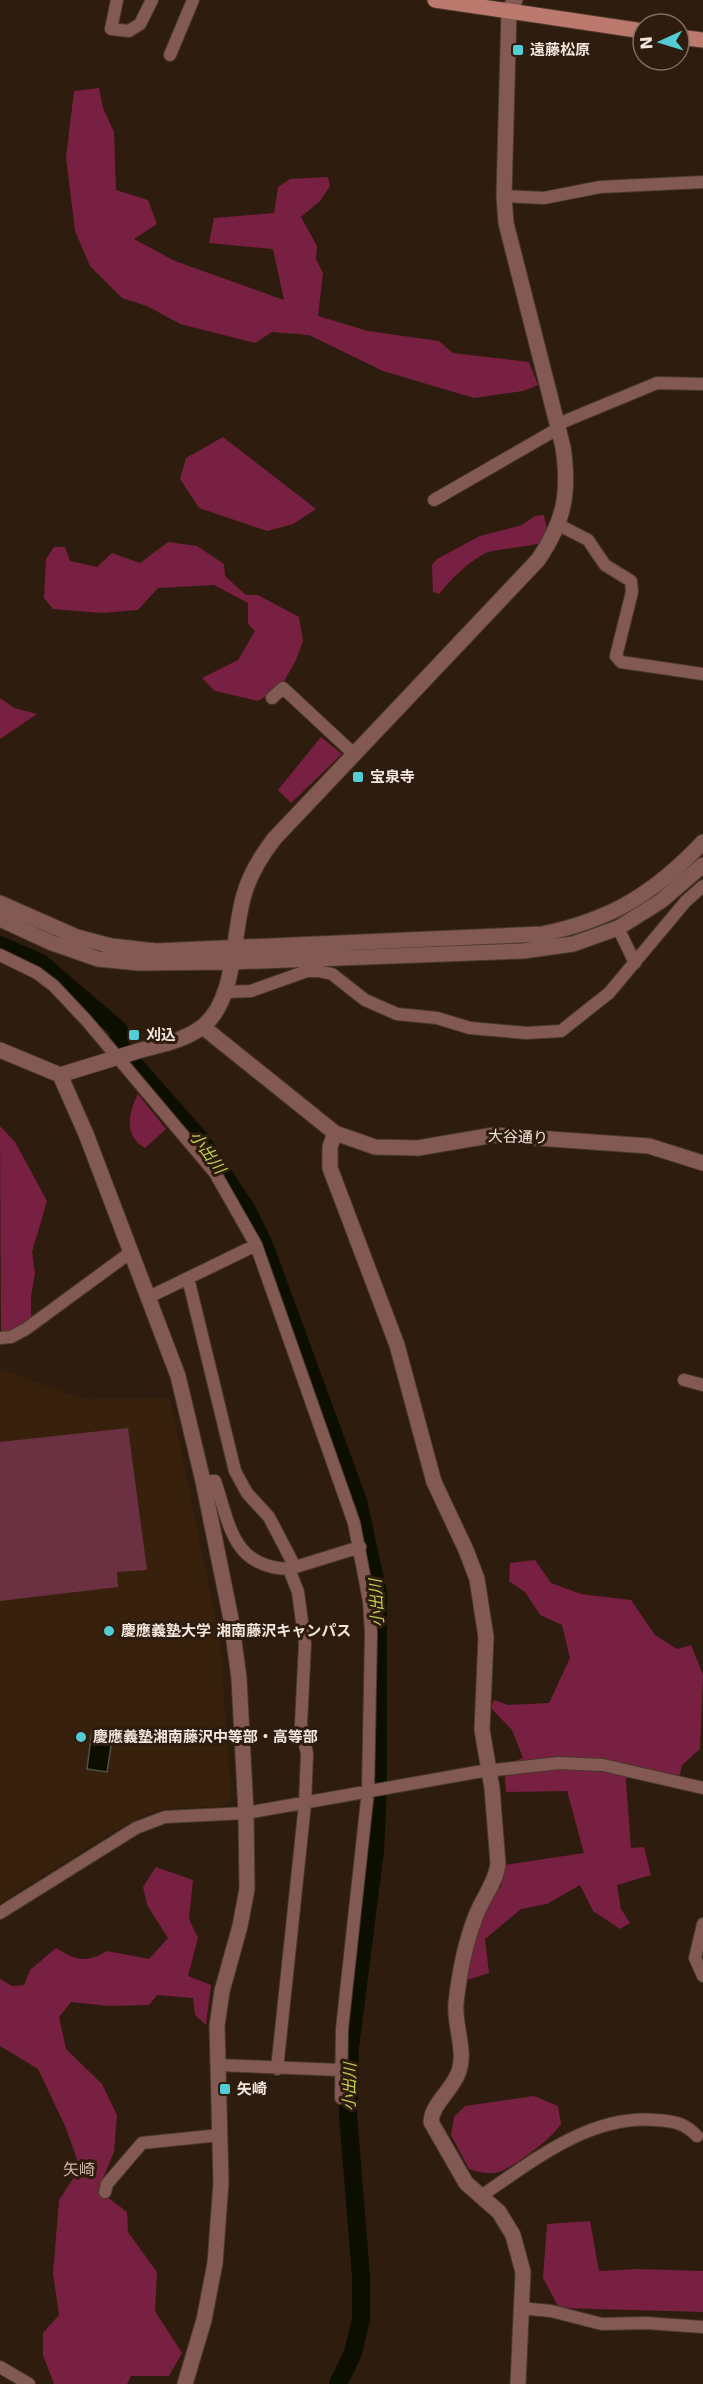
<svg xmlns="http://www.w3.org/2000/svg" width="703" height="2384" viewBox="0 0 703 2384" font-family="'DejaVu Sans','Noto Sans JP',sans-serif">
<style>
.built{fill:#37210d}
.green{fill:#6b3143}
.forest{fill:#782041}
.water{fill:#0c0f00;stroke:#515042;stroke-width:1.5}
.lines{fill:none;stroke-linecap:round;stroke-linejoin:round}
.river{stroke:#0c0f00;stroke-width:18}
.minor-casing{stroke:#4a382b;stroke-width:14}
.tertiary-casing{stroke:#4a382b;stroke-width:17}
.secondary-casing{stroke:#4a382b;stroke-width:17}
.minor{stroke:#835a53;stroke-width:12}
.tertiary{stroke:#835a53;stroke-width:15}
.secondary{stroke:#bc7a6e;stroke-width:15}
.poi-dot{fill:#52ccd5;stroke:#2e1c0e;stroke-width:2}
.labels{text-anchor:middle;stroke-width:6;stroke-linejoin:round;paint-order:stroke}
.poi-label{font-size:15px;font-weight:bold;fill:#f3e6dd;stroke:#2e1c0e;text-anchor:start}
.street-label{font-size:15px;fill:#f3e6dd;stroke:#2e1c0e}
.water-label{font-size:16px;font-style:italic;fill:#c1d351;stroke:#2e1c0e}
.neighbourhood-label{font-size:16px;fill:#d3bba9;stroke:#2e1c0e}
</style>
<rect width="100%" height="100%" fill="#2e1c0e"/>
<path class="built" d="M 0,1369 L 83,1399 L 170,1398 L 220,1641 L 231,1800 L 224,1806 L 166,1809 L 151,1813 L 112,1832 L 0,1903 Z"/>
<path class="green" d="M 128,1428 L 147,1570 L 117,1572 L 118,1587 L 0,1601 L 0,1442 Z"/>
<path class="forest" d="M 99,88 L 103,108 L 114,132 L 116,190 L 148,200 L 157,224 L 134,239 L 175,261 L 284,300 L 273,249 L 209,243 L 214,218 L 274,213 L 278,187 L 290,179 L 328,177 L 330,186 L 320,201 L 301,217 L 317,246 L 316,259 L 323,273 L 318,316 L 368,331 L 439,341 L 453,353 L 529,362 L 538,385 L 523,391 L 474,398 L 383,371 L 309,335 L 272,332 L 255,343 L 180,324 L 147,306 L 122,298 L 90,266 L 75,231 L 66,158 L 74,91 Z
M 223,437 L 316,509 L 293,524 L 267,531 L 199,508 L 180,479 L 186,458 Z
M 544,515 L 547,531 L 542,543 C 527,547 495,549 486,553 C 469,561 451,579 439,594 L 433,592 L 432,565 L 437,559 L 480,536 L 522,525 L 535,516 Z
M 168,542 L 197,546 L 224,564 L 225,576 L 246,595 L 258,595 L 299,617 L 303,641 L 296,660 L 282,685 L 258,701 L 215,691 L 202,678 L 238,660 L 255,631 L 248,624 L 248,603 L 214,585 L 158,588 L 138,610 L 101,613 L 53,609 L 44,598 L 46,559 L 54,547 L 65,547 L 70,561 L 97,567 L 112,553 L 140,563 Z
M 0,698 L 14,708 L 37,714 L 0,739 Z
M 321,737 L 342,754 L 291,803 L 278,790 Z
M 138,1094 L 166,1129 L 145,1148 C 123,1136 129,1111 138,1094 Z
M 0,1126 L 15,1142 L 47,1201 L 32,1252 L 35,1273 L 31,1297 L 31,1320 L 1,1335 Z
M 535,1560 L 551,1583 L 581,1594 L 631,1600 L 655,1635 L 677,1649 L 691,1645 L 703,1675 L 700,1749 L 682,1765 L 678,1782 L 628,1770 L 626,1782 L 631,1848 L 644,1847 L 651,1875 L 617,1885 L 621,1909 L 630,1923 L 620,1929 L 593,1911 L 580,1885 L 547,1904 L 521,1909 L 485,1939 L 489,1973 L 467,1980 L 464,1977 L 487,1899 L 501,1887 L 505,1865 L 584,1853 L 567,1791 L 506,1792 L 504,1765 L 523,1758 L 512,1730 L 491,1708 L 494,1700 L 508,1705 L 549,1703 L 570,1658 L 562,1625 L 540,1615 L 525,1592 L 509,1581 L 510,1563 Z
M 156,1867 L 193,1880 L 189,1919 L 198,1938 L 188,1976 L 211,1985 L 206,2025 L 195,2015 L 193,1998 L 157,1995 L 149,2005 L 109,2006 L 71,2002 L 59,2017 L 66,2049 L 102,2084 L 117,2115 L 114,2152 L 98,2190 L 127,2212 L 128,2232 L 157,2272 L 155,2311 L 182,2353 L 169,2376 L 131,2376 L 127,2384 L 54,2384 L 43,2355 L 43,2333 L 59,2315 L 53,2274 L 59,2200 L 80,2168 L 66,2128 L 38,2069 L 0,2046 L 0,1979 L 12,1986 L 24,1985 L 30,1970 L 56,1948 C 77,1961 86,1963 107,1951 L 149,1959 L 168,1938 L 147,1905 L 143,1887 Z
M 534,2096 L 558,2106 L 561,2124 C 550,2140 520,2162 502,2171 C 492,2175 479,2173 469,2169 L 451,2135 L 454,2117 L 465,2106 Z
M 590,2221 L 599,2271 L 638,2269 L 703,2271 L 703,2312 L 559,2308 L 543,2278 L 547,2224 Z"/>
<path class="water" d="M 92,1730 L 113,1733 L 107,1772 L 87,1769 Z"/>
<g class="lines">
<path class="river" d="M 0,945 L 41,963 L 119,1030 L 119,1044 L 132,1062 L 200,1139 L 247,1210 L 265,1247 L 358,1501 L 378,1593 L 378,1786 L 375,1851 L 350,2047 L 348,2115 L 361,2276 L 361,2319 L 353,2353 L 338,2384"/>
<defs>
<path id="minor" d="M 117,0 L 111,29 L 129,31 L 140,24 L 152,0
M 170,55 L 193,0
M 504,196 L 544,198 L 600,187 L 703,182
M 558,424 L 657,383 L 703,384
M 434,500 L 559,428
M 559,525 L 588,540 L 605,565 L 631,581 L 632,592 L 616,656 L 621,662 L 703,674
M 272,698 L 283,688 L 355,755
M 618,928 L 635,963
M 0,955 L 37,973 L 54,986 L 86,1020 L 215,1173 L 256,1245 L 354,1523 L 369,1601 L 371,1633 L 368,1791 L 342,2029 L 341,2098
M 226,992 L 251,991 L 307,971 L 318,971 L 332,974 L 365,1000 L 397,1014 L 437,1018 L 470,1028 L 526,1033 L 561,1031 L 609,993 L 686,901 L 703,886
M 188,1278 L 235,1471 L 247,1493 L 269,1517 L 295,1567
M 149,1297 L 256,1245
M 0,1338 L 11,1337 L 26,1329 L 131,1252
M 684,1380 L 703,1385
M 203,1481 L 215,1481 C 230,1525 232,1567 289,1569
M 0,1913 L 136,1828 L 165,1817 L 246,1813 L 477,1772 L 559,1763 L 603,1765 L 703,1788
M 703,1924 L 695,1958 L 703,1976
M 217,2065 L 340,2070
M 277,2069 L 305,1804 L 307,1754 L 301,1724 L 305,1644 L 298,1592 L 289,1569 L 360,1547
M 105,2192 L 107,2184 L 142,2143 L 220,2135
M 481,2196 C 533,2161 590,2114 656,2120 C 673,2121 685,2123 697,2136
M 520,2308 L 551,2311 L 602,2324 L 646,2323 L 703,2327
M 0,2367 L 29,2384"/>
<path id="tertiary" d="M 0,903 L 77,937 L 111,946 L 156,951 L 542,934 C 611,920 655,893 703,842
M 0,919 L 52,943 L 98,959 L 139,963 L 231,962 L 523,951 L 573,944 L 618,928 L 661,901 L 703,865
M 203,1027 L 335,1133 L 375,1147 L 418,1148 L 494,1135 L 649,1146 L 703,1163
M 0,1050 L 60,1075 C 86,1067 112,1059 138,1051 C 159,1045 184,1041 202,1027 C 237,1000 232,934 244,895 C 250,873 261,856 274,839 L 538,560 C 564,522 570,493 563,447 L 506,223 L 504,196 L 509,10 L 515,0
M 60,1075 L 86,1134 L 178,1376 L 203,1481 L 231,1619 L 239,1678 L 246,1813 L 247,1889 L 240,1926 L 222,1991 L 217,2026 L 221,2183 L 215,2263 L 204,2320 L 185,2384
M 335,1133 L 330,1147 L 330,1168 L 397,1345 L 434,1482 L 466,1550 L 477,1579 L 486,1637 L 482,1730 L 492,1788 L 498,1864 C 496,1883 481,1900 475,1918 C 465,1944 459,1976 456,2003 C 454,2026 466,2050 459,2071 C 453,2090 432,2103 431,2122 L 466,2183 L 499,2212 L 513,2235 L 523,2272 L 518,2384"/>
<path id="secondary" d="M 435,0 L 643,31
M 679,37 L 703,40"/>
</defs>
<use href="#minor" class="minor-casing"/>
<use href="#tertiary" class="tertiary-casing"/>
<use href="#secondary" class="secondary-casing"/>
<use href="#minor" class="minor"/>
<use href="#tertiary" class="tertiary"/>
<use href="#secondary" class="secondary"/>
</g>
<g class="poi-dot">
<rect x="512" y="44" width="12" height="12" rx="3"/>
<rect x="352" y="771" width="12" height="12" rx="3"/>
<rect x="128" y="1029" width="12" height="12" rx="3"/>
<circle cx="109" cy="1631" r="6"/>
<circle cx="81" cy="1737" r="6"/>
<rect x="219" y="2083" width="12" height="12" rx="3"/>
</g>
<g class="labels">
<g class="poi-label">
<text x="530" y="55">遠藤松原</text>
<text x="370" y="782">宝泉寺</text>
<text x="146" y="1040">刈込</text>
<text x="121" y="1636">慶應義塾大学 湘南藤沢キャンパス</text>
<text x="93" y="1742">慶應義塾湘南藤沢中等部・高等部</text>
<text x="237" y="2094">矢崎</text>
</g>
<g class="street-label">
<text transform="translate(518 1137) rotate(2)" y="5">大谷通り</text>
</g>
<g class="water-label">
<text transform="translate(208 1152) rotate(54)" y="6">小出川</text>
<text transform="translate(376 1603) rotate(-93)" y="6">小出川</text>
<text transform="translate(349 2087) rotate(-89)" y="6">小出川</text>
</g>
<g class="neighbourhood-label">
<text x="79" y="2175">矢崎</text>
</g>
</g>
<g transform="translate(661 42) rotate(266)"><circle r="28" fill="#2e1c0e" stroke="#7d6d61" stroke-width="1.5"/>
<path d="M0-4.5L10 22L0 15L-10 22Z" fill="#52ccd5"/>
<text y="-9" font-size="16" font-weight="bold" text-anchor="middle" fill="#f3e6dd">N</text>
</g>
</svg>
